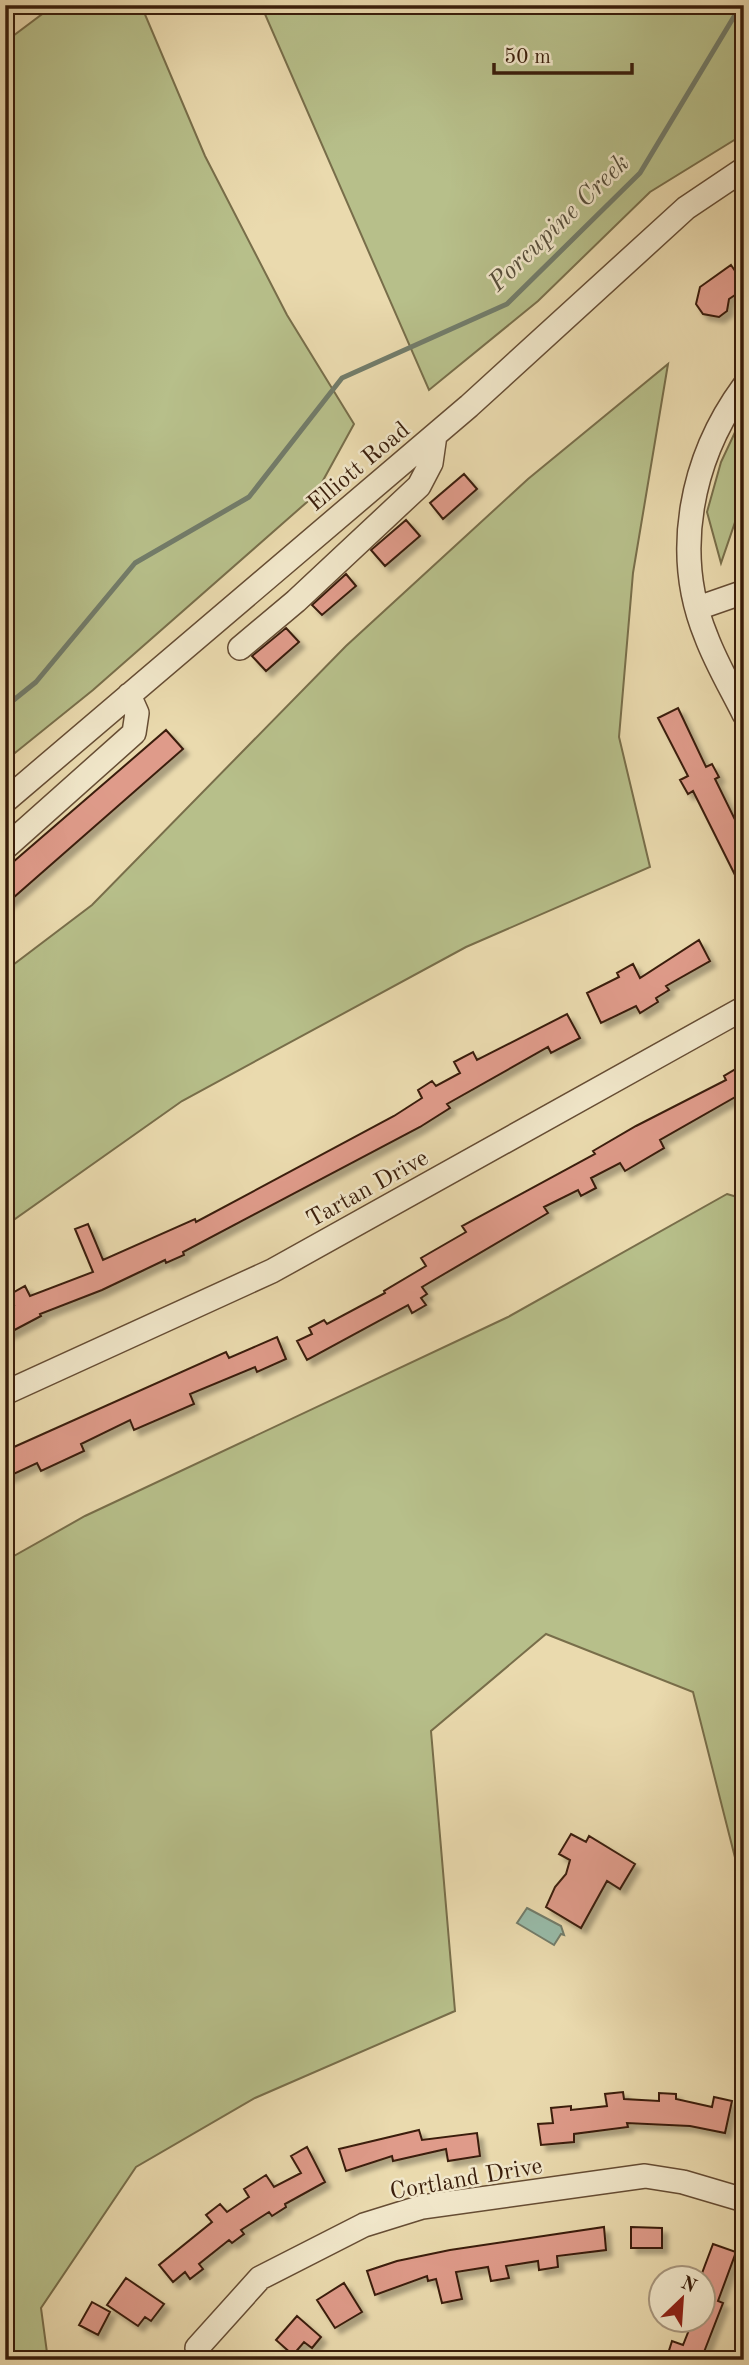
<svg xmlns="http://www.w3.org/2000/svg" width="749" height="2365" viewBox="0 0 749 2365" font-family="'Old Standard TT',serif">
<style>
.green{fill:#b7bf8a;stroke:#786e4a;stroke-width:2}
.water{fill:#98bba9;stroke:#727c6a;stroke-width:2}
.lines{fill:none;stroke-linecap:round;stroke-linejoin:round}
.stream{stroke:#727c6a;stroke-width:5}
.building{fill:#df9b8a;stroke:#3a1e0b;stroke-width:2;filter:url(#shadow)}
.minor-casing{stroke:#664d34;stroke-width:26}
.minor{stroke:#f1e7ca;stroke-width:23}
.labels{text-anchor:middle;stroke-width:5;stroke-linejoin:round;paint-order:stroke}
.street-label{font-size:24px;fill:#3a1e0b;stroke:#f1e7ca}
.water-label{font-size:26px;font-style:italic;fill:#564d3a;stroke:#f1e7ca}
</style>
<defs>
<filter id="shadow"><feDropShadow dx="5.5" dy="5.5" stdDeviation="2" flood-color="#0004"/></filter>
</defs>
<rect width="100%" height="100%" fill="#eadaae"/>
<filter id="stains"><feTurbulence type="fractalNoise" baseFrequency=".00286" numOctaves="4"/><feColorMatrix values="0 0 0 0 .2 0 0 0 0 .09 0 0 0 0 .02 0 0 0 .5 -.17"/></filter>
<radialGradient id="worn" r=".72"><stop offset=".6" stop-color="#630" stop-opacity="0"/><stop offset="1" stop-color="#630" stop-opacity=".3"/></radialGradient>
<path class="green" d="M 72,5 L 141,5 L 205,156 L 287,315 L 354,424 L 315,495 L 93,690 L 5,761 L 5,42 L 45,12 Z
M 261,5 L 744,5 L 744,134 L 650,192 L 538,301 L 429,390 Z
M 668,364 L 633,573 L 619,737 L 650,867 L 466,947 L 182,1101 L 5,1226 L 5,971 L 92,905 L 346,646 L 528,479 Z
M 744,413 L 744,496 L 721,563 L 707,512 L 721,462 Z
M 727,1194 L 744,1199 L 744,1893 L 693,1692 L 546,1634 L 431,1731 L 455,2011 L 255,2098 L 136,2167 L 41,2308 L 48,2360 L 5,2360 L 5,1561 L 85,1516 L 508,1317 Z"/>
<path class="water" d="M 527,1908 L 561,1926 L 564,1935 L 561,1934 L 554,1945 L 517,1923 Z"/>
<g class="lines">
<path class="stream" d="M 5,707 L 36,682 L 135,563 L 249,497 L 342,378 L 507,304 L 640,173 L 741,5"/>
</g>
<path class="building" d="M 731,265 L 744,284 L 744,289 L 729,299 L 727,311 L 719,317 L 703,314 L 696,304 L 700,287 Z
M 464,474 L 477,489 L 443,519 L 430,503 Z
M 406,520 L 420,536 L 385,566 L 371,550 Z
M 346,574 L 356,586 L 322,615 L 312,605 Z
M 286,628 L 299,642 L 266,671 L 252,656 Z
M 678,708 L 706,767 L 712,764 L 719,777 L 715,779 L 744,838 L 744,893 L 693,791 L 688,794 L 680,780 L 688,776 L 658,718 Z
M 166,730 L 183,749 L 5,905 L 5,869 Z
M 699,940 L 710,961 L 666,986 L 669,990 L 656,998 L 658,1002 L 640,1013 L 636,1006 L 601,1023 L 587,993 L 619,977 L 617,973 L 633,964 L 640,978 Z
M 567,1014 L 580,1038 L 551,1053 L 548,1047 L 447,1104 L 450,1108 L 420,1127 L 183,1252 L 184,1255 L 166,1263 L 165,1260 L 102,1290 L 40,1314 L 41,1316 L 5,1335 L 5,1309 L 14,1305 L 9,1295 L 25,1286 L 30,1296 L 93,1272 L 75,1229 L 88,1224 L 103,1260 L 195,1219 L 196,1222 L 394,1116 L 422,1098 L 418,1090 L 432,1081 L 436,1086 L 460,1073 L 454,1062 L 473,1052 L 477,1060 Z
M 744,1064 L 744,1092 L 660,1140 L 664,1148 L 625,1171 L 620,1163 L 591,1178 L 596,1188 L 581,1196 L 578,1190 L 544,1207 L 548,1213 L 422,1287 L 427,1294 L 421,1298 L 426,1305 L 412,1313 L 408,1305 L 307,1360 L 297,1341 L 312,1334 L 309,1328 L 324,1320 L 327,1324 L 385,1293 L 384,1291 L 426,1266 L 421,1258 L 466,1232 L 462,1226 L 595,1154 L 593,1151 L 636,1126 L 726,1080 L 724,1076 Z
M 277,1337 L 286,1359 L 257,1372 L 255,1367 L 190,1394 L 194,1404 L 134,1430 L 130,1420 L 81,1444 L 84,1451 L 41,1471 L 37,1463 L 5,1478 L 5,1451 L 226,1352 L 229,1358 Z
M 571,1834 L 586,1842 L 589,1836 L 635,1864 L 620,1889 L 607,1881 L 581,1928 L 546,1907 L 555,1887 L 566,1874 L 570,1860 L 559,1854 Z
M 623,2092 L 624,2099 L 659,2101 L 659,2093 L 676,2094 L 676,2099 L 712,2107 L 714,2097 L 732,2101 L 725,2133 L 690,2126 L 627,2123 L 628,2127 L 574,2134 L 574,2142 L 541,2145 L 538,2124 L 553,2123 L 551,2108 L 571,2106 L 571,2110 L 607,2106 L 605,2094 Z
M 419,2130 L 422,2140 L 477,2133 L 480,2156 L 448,2161 L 446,2149 L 393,2161 L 392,2156 L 346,2171 L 339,2149 Z
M 307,2147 L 325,2182 L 285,2204 L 286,2207 L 272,2216 L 269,2212 L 241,2230 L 244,2234 L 232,2243 L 229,2240 L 199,2264 L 203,2269 L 190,2279 L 185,2272 L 173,2282 L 159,2265 L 212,2222 L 206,2215 L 220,2204 L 227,2212 L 249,2197 L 244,2189 L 266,2175 L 274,2187 L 301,2173 L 291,2156 Z
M 604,2227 L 606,2250 L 557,2256 L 558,2267 L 539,2270 L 538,2261 L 506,2266 L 509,2278 L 491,2281 L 488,2267 L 456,2272 L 462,2299 L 442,2303 L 436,2279 L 428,2281 L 427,2276 L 375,2295 L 367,2271 L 397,2261 L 450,2250 Z
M 631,2227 L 662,2228 L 662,2248 L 631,2248 Z
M 713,2244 L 736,2252 L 718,2301 L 723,2303 L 704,2352 L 720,2357 L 720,2360 L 666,2360 L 672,2341 L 683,2345 L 693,2320 L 704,2320 L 704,2277 L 701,2276 Z
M 126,2278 L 164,2304 L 151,2321 L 145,2317 L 138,2326 L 107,2305 Z
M 344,2283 L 362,2312 L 335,2328 L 317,2300 Z
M 92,2302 L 110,2312 L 98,2335 L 79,2325 Z
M 297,2316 L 321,2337 L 312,2348 L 304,2342 L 293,2355 L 276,2340 Z"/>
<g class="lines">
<defs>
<path id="minor" d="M 744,386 C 691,458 672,553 706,636 C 716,663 731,688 744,714
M 698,608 L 744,592
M 240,648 L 296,601 L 419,486 L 431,463 L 435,435
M 5,801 L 469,406 L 686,208 L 744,169
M 5,848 L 134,733 L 137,713 L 129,695
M 5,1393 L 272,1271 L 744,1008
M 197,2348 L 260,2278 L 364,2225 L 422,2207 L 645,2176 L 683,2182 L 744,2200"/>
</defs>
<use href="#minor" class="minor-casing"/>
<use href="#minor" class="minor"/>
</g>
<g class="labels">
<g class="street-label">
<text transform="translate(358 466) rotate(-40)" y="8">Elliott Road</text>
<text transform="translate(367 1188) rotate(-29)" y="8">Tartan Drive</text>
<text transform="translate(466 2178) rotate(-10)" y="8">Cortland Drive</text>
</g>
<g class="water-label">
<text transform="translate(558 222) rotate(-44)" y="9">Porcupine Creek</text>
</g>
</g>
<rect width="749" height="2365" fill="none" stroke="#eadaae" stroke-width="28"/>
<rect x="7" y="7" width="735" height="2351" fill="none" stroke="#3a1e0b" stroke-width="3.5"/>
<rect x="14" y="14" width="721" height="2337" fill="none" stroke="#3a1e0b" stroke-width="2"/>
<g transform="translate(682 2299) rotate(25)"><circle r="33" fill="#f1e7ca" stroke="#a8977e" stroke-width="2"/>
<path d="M0-5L12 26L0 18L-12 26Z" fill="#8f2418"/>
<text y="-10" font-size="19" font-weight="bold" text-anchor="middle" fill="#3a1e0b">N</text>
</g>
<path d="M494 63v10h138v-10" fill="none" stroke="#3a1e0b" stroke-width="3.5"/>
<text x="504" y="63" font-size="21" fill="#3a1e0b" stroke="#f1e7ca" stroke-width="5" paint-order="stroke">50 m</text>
<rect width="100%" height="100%" filter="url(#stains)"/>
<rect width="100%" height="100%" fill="url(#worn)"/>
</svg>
